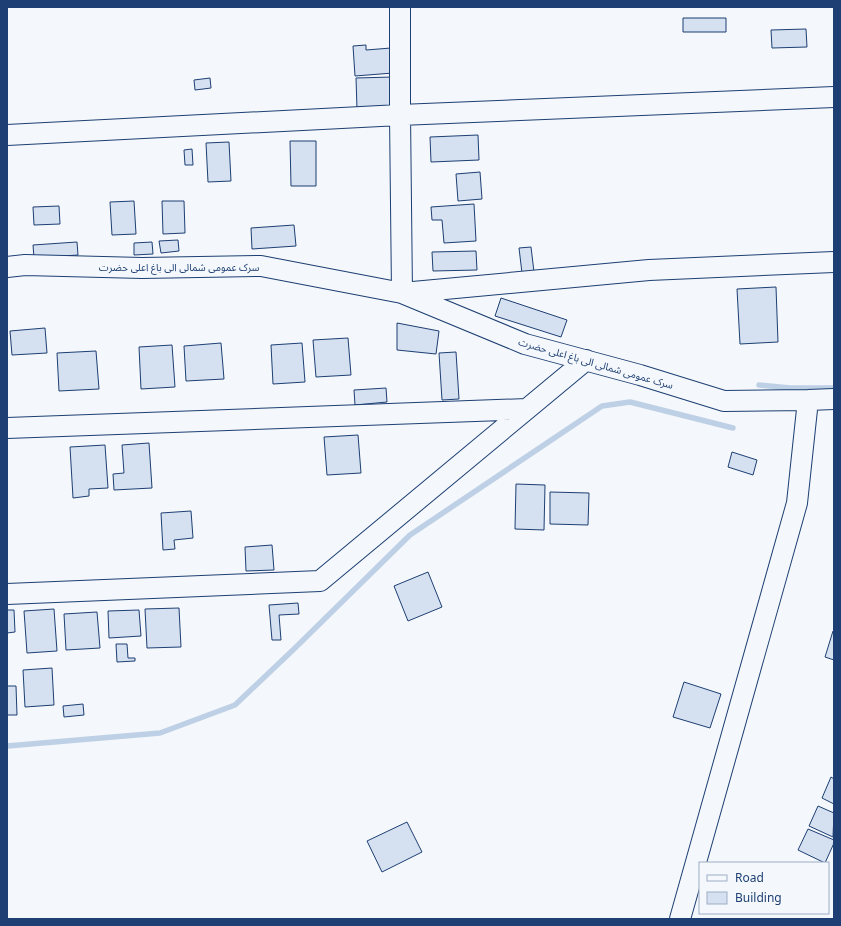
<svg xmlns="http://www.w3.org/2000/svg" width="841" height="926" viewBox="0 0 841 926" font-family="'Noto Sans','Noto Sans Arabic',sans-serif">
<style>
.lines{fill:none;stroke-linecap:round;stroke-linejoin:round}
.stream{stroke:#bed0e5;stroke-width:5.5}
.building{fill:#d5e0f0;stroke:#1d3f73}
.minor-casing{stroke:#1d3f73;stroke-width:22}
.minor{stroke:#f4f7fb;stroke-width:20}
.labels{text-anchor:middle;stroke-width:3;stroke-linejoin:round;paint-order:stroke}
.street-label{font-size:10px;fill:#1d3f73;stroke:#f4f7fb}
</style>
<rect width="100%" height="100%" fill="#f4f7fb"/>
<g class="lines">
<path class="stream" d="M 759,385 L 790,388 L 834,388
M 7,746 L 160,733 L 235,705 L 294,649 L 410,535 L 602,406 L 630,402 L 733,428"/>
</g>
<path class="building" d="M 683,18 L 726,18 L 726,32 L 683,32 Z
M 806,29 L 807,47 L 772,48 L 771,30 Z
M 366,45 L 366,50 L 391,48 L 393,73 L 355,76 L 353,46 Z
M 393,77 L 394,107 L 357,109 L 356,78 Z
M 210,78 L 211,88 L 195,90 L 194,80 Z
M 478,135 L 479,160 L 431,162 L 430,137 Z
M 290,141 L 316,141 L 316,186 L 291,186 Z
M 229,142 L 231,181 L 208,182 L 206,143 Z
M 192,149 L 193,165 L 185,165 L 184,150 Z
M 480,172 L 482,199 L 458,201 L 456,174 Z
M 134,201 L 136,234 L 112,235 L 110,202 Z
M 162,201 L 184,201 L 185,233 L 163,234 Z
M 474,204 L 476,241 L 444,243 L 442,220 L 432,220 L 431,207 Z
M 59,206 L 60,224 L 34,225 L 33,207 Z
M 294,225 L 296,246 L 252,249 L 251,228 Z
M 178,240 L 179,251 L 161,253 L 159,241 Z
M 77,242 L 78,255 L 34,258 L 33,245 Z
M 152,242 L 153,254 L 134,255 L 134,243 Z
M 531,247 L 534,272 L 522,273 L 519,248 Z
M 476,251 L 477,270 L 433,271 L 432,252 Z
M 776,287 L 778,342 L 740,344 L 737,289 Z
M 501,298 L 567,320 L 561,337 L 495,316 Z
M 397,323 L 439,331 L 436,354 L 397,350 Z
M 45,328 L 47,353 L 12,355 L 10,331 Z
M 348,338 L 351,375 L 316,377 L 313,340 Z
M 221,343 L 224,379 L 186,381 L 184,346 Z
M 302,343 L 305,382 L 273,384 L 271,345 Z
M 172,345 L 175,387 L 141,389 L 139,347 Z
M 96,351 L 99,389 L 59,391 L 57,353 Z
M 456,352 L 459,399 L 442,400 L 439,353 Z
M 386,388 L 387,402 L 355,405 L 354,390 Z
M 358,435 L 361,473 L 327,475 L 324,437 Z
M 149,443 L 152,488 L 114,490 L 113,474 L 124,473 L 122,445 Z
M 105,445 L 108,488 L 89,489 L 89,496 L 73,498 L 70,447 Z
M 732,452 L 757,460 L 753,475 L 728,467 Z
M 516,484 L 545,485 L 544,530 L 515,529 Z
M 550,492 L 589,493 L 588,525 L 550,524 Z
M 191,511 L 193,538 L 174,540 L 175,549 L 163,550 L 161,513 Z
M 272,545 L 274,570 L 246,571 L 245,547 Z
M 428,572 L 442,607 L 408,621 L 394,586 Z
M 298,603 L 299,614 L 279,615 L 281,640 L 272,640 L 269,605 Z
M 179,608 L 181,647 L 147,648 L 145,609 Z
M 54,609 L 57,651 L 27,653 L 24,611 Z
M 7,610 L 14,610 L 15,632 L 7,633 Z
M 139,610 L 141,636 L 109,638 L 108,611 Z
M 97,612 L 100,648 L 66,650 L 64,614 Z
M 833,631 L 834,631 L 834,660 L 825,657 Z
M 116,644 L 127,644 L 128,658 L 135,658 L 135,661 L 117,662 Z
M 52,668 L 54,705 L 25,707 L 23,670 Z
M 684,682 L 721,694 L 710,728 L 673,717 Z
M 7,686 L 16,686 L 17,715 L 7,715 Z
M 83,704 L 84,715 L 64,717 L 63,706 Z
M 831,777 L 834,779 L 834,804 L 822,798 Z
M 818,806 L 834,813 L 833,837 L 809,826 Z
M 407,822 L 422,852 L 382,872 L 367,841 Z
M 808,829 L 834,840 L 834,843 L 825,863 L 798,850 Z"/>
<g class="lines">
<defs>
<path id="minor" d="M 400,7 L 400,115 L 402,293 L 649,270 L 834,262
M 7,135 L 400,115 L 834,97
M 7,267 L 25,265 L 142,268 L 261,266 L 402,293 L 525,344 L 640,375 L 724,401 L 808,400 L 834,399
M 7,428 L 527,409 L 586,360
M 7,594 L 320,581 L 527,409
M 680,919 L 797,503 L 808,400"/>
</defs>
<use href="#minor" class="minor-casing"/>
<use href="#minor" class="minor"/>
</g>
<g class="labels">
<g class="street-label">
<text x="179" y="271">سرک عمومی شمالی الی باغ اعلی حضرت</text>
<text transform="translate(596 363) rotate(16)" y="4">سرک عمومی شمالی الی باغ اعلی حضرت</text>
</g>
</g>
<rect width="841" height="926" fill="none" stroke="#1d3f73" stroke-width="16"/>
<rect x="699" y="862" width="130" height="52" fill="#f4f7fb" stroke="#9eadc5"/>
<rect x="707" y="875" width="20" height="6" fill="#f4f7fb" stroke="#9eadc5"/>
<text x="735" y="882" font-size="12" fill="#1d3f73">Road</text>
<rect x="707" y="892" width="20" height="12" fill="#d5e0f0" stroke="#9eadc5"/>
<text x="735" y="902" font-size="12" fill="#1d3f73">Building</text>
</svg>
